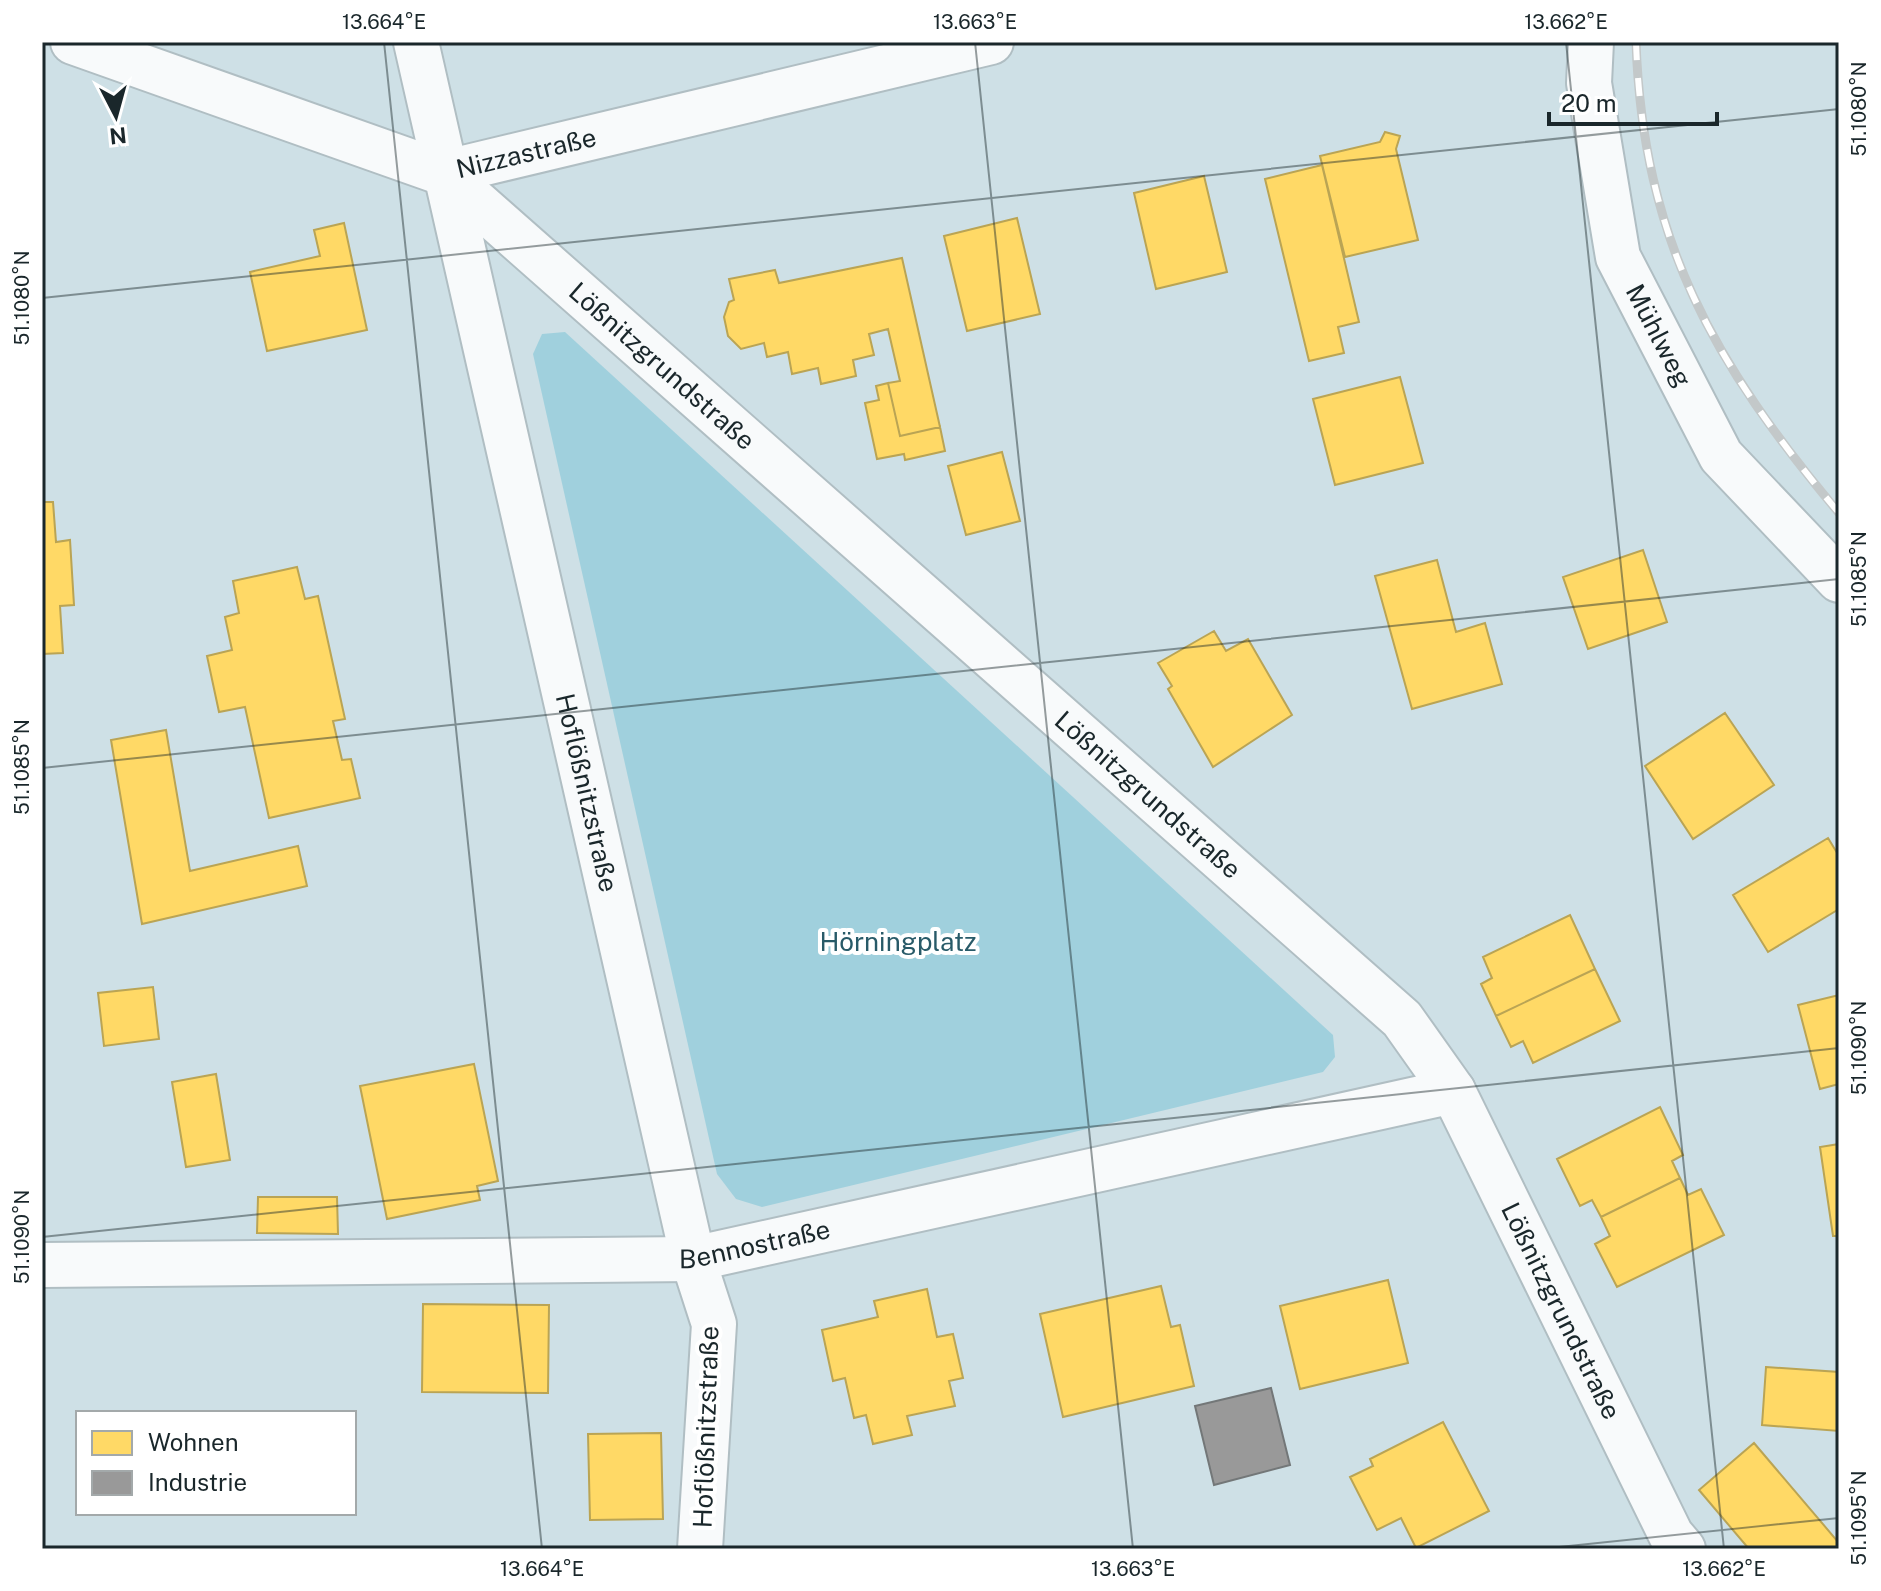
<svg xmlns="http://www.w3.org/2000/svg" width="1881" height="1591" viewBox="0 0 1881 1591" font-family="'Public Sans',sans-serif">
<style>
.green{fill:#a0d0dd}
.homes{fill:#ffd966;stroke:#baa454;stroke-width:2}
.industry{fill:#999;stroke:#737778;stroke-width:2}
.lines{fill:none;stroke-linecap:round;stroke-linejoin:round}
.street-casing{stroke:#b0bec3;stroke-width:48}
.street{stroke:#f8fafb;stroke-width:44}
.rail-casing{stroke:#c3c8c9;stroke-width:9}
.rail{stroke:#fff;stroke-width:6;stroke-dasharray:18;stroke-linecap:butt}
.ticks{fill:none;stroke:#1a272b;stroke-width:2;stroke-opacity:0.45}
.labels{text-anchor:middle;stroke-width:8;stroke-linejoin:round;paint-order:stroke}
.street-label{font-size:26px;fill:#1a272b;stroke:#fff}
.park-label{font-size:26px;fill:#285a68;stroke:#fff}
.neatline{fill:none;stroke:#1a272b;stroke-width:3}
.ticks-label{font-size:20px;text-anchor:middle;fill:#1a272b}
</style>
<rect width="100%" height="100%" fill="#cee0e6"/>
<path class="green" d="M 565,332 L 1333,1035 L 1335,1057 L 1323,1072 L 762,1207 L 736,1199 L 717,1174 L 533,354 L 542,334 Z"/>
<path class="homes" d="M 1385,132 L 1400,136 L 1396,149 L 1418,240 L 1345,257 L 1320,156 L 1380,142 Z
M 1322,165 L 1359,322 L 1338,327 L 1344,353 L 1309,361 L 1265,179 Z
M 1204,176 L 1227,272 L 1156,289 L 1134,193 Z
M 1017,218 L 1040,314 L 967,331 L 944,236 Z
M 344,223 L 367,330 L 267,351 L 250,272 L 320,256 L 314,230 Z
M 902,258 L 940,427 L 900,436 L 888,383 L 900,381 L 888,329 L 869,334 L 874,355 L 853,360 L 856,376 L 821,384 L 818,368 L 792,374 L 788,352 L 767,357 L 764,343 L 741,349 L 728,336 L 724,317 L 729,302 L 734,300 L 729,279 L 775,270 L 779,283 Z
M 1400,377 L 1423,463 L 1335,485 L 1313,399 Z
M 888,383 L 900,436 L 940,427 L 945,451 L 905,460 L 904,454 L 877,459 L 865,403 L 879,400 L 876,386 Z
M 1002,452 L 1020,521 L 966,535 L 948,466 Z
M 42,502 L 53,502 L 56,542 L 70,540 L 74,605 L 60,606 L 63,653 L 42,654 Z
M 1643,550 L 1667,622 L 1588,649 L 1563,577 Z
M 1437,560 L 1456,632 L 1485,623 L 1502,684 L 1412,709 L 1375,576 Z
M 297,567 L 305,599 L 318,596 L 345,719 L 333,721 L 342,760 L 351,759 L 360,798 L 269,818 L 245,707 L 219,712 L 207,656 L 232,650 L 225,617 L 239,613 L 233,581 Z
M 1214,631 L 1226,651 L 1248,639 L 1292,715 L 1213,767 L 1168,689 L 1172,686 L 1158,663 Z
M 1725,713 L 1774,785 L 1693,839 L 1645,766 Z
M 166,730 L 190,871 L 298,846 L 307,886 L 142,924 L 111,740 Z
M 1828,838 L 1839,856 L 1839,909 L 1768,952 L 1733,895 Z
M 1570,915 L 1595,969 L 1496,1016 L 1481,984 L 1492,978 L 1483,957 Z
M 1595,969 L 1620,1021 L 1533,1063 L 1523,1041 L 1511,1047 L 1496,1016 Z
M 153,987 L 159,1039 L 104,1046 L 98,993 Z
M 1839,995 L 1839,1084 L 1820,1089 L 1798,1005 Z
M 474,1064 L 498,1181 L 477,1186 L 480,1200 L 387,1219 L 360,1086 Z
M 216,1074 L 230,1160 L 186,1167 L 172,1082 Z
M 1660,1107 L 1683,1155 L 1672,1161 L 1680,1178 L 1601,1217 L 1592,1200 L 1580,1206 L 1557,1159 Z
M 1839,1144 L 1839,1236 L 1833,1236 L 1820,1147 Z
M 1680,1178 L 1688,1195 L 1701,1189 L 1724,1235 L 1617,1287 L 1595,1244 L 1610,1236 L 1601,1217 Z
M 258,1197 L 337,1197 L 338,1234 L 257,1233 Z
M 1388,1280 L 1408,1363 L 1300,1389 L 1280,1306 Z
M 1161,1286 L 1171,1327 L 1180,1325 L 1194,1386 L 1063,1417 L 1040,1314 Z
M 927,1289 L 937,1337 L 953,1334 L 963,1378 L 949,1381 L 955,1406 L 907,1416 L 912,1435 L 873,1444 L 866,1415 L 854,1418 L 845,1378 L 833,1381 L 822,1330 L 878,1317 L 874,1301 Z
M 423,1304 L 549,1305 L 548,1393 L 422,1392 Z
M 1766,1367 L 1839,1372 L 1839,1431 L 1762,1425 Z
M 1443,1422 L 1489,1511 L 1416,1548 L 1401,1518 L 1377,1530 L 1350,1477 L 1373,1466 L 1370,1459 Z
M 661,1433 L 663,1519 L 590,1520 L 588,1434 Z
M 1754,1443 L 1839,1543 L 1839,1549 L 1749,1549 L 1699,1490 Z"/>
<path class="industry" d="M 1271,1388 L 1290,1465 L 1214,1485 L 1195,1406 Z"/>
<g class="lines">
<defs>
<g id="street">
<path id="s1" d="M 73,42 L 443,173 L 991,42"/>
<path id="s2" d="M 416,42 L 693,1259 L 714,1324 L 700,1549"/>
<path id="s3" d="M 1591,42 L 1589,83 L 1618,257 L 1721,456 L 1839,580"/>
<path id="s4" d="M 443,173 L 1402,1019 L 1453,1091 L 1671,1535 L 1683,1549"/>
<path id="s5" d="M 42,1265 L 693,1259 L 1453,1091"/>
</g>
</defs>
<use href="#street" class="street-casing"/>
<use href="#street" class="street"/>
<defs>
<path id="rail" d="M 1636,42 C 1643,241 1714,364 1839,513"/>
</defs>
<use href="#rail" class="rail-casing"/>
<use href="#rail" class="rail"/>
</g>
<path class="ticks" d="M 384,42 L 542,1549M 975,42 L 1133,1549M 1566,42 L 1724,1549M 42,298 L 1839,109M 42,768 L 1839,579M 42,1237 L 1839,1048M 1540,1549 L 1839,1518"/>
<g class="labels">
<g class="street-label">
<text dy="9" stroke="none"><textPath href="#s1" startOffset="478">Nizzastraße</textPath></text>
<text dy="9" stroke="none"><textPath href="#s3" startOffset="306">Mühlweg</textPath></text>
<text dy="9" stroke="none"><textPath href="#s4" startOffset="292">Lößnitzgrundstraße</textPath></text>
<text dy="9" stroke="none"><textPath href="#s2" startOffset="770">Hoflößnitzstraße</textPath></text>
<text dy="9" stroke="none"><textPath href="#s4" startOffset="940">Lößnitzgrundstraße</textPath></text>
<text dy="9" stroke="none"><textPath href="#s5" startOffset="714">Bennostraße</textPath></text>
<text dy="9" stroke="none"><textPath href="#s4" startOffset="1612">Lößnitzgrundstraße</textPath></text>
<text transform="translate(706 1427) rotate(-88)" y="9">Hoflößnitzstraße</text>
</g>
<g class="park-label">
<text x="898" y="951">Hörningplatz</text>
</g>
</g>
<rect width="1881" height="1591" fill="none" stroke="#ffffff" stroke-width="88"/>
<rect x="76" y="1411" width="280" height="104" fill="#ffffff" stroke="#a3a9aa" stroke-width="2"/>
<rect x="92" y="1431" width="40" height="24" fill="#ffd966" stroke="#a3a9aa" stroke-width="2"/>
<text x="148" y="1451" font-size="24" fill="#1a272b">Wohnen</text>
<rect x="92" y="1471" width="40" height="24" fill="#999999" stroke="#a3a9aa" stroke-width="2"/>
<text x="148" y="1491" font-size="24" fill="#1a272b">Industrie</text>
<g transform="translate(116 116) rotate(174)" stroke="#ffffff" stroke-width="6" paint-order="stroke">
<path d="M0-6L14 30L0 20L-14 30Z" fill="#1a272b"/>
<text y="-12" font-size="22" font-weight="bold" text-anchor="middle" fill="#1a272b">N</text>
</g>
<path d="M1549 112v12h168v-12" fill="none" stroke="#1a272b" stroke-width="4"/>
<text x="1561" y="112" font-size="24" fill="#1a272b" stroke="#ffffff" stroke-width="6" paint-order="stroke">20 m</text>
<rect x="44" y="44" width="1793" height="1503" class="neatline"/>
<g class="ticks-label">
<text x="384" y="29">13.664°E</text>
<text x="975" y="29">13.663°E</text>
<text x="1566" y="29">13.662°E</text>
<text transform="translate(1859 109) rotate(-90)" y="7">51.1080°N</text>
<text transform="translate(22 298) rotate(-90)" y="7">51.1080°N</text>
<text transform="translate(1859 579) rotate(-90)" y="7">51.1085°N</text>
<text transform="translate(22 767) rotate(-90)" y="7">51.1085°N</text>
<text transform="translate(1859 1048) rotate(-90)" y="7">51.1090°N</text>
<text transform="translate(22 1237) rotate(-90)" y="7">51.1090°N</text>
<text transform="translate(1859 1518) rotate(-90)" y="7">51.1095°N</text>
<text x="542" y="1576">13.664°E</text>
<text x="1133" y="1576">13.663°E</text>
<text x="1724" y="1576">13.662°E</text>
</g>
</svg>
